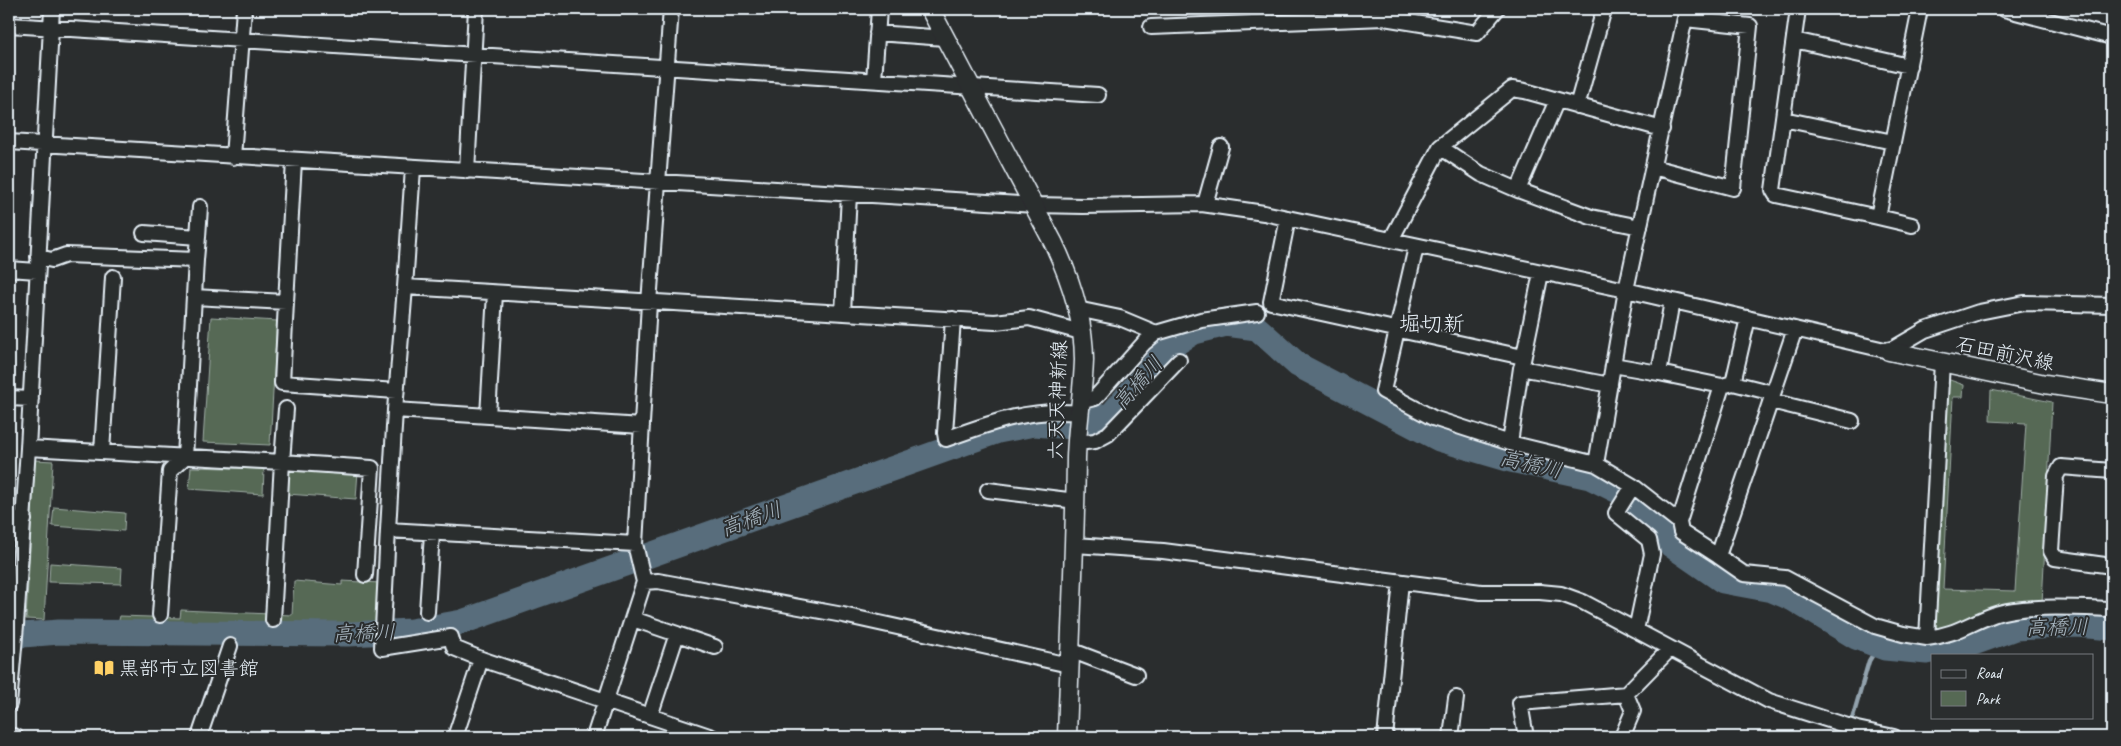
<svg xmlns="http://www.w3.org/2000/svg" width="2121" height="746" viewBox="0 0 2121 746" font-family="Caveat,'Klee One',sans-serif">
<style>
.green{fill:#566954;stroke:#9fada6}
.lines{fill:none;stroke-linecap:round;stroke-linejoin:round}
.stream{stroke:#92a2ad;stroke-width:4.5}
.river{stroke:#596d7b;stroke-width:25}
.minor-casing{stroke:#e8f1f8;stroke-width:18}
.major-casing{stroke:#e8f1f8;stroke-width:21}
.minor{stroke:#2a2d2e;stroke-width:14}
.major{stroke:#2a2d2e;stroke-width:18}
.labels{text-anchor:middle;stroke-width:4;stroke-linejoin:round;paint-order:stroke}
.street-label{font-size:20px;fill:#e8f1f8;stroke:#2a2d2e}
.poi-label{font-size:20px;fill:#e8f1f8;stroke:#2a2d2e;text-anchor:start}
.water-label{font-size:21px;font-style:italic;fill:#a8b6c0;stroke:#2a2d2e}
.quarter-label{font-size:22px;fill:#e8f1f8;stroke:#2a2d2e}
</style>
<rect width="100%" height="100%" fill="#2a2d2e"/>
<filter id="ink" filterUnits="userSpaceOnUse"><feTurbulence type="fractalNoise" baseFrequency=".02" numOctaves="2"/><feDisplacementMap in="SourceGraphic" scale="10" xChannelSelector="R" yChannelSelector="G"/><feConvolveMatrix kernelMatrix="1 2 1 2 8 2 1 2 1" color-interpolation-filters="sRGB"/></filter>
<g filter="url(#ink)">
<path class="green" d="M 211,317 L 277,321 L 270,445 L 203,442 Z
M 1947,379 L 1964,385 L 1963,397 L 1953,397 L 1943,589 L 2015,591 L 2026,423 L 1990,421 L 1991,390 L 2052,402 L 2042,604 L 1934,630 Z
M 35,460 L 53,461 L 44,620 L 26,619 Z
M 191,467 L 264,469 L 263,494 L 189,489 Z
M 288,470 L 358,471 L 356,499 L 287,494 Z
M 54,507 L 125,513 L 124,531 L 52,526 Z
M 50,563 L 122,568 L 121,584 L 49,582 Z
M 294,581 L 342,585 L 342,581 L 381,583 L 379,624 L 118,624 L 120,616 L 180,618 L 181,610 L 292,615 Z"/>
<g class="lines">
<path class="stream" d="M 1847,737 L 1869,661 L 1878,646"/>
<path class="river" d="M 9,632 L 23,635 L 59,632 L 348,634 L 411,631 L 462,622 L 998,431 L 1034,424 L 1074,427 L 1112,414 L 1168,348 L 1194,332 L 1226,324 L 1257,328 L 1298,365 L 1439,439 L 1511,460 L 1590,477 L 1634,499 L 1668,543 L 1723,581 L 1772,590 L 1793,599 L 1856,637 L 1885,648 L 1927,652 L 1971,644 L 2015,628 L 2078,625 L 2112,628"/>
<defs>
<path id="minor" d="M 1798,9 L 1773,190 L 1776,195 L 1878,217 L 1920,9
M 2004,9 L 2112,37
M 9,25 L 1098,95
M 1151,27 L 1384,18 L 1477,33 L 1497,9
M 877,33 L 945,38
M 1794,40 L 1909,66
M 874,80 L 879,9
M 1557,100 L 1518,190 L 1591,217 L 1640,227
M 1577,106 L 1604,9
M 1783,119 L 1893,142
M 9,142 L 1035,205 L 1083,206 L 1202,204 L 1264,213 L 1626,290 L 1889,351 L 1925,330 L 1979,312 L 2024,303 L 2112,305
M 1440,147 L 1481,174 L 1518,190
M 233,157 L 244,9
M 1653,167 L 1733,188 L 1750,26 L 1685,19
M 413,168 L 405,287 L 995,322 L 1029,318 L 1081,332
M 467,171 L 476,9
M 1205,204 L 1221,147
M 1878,217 L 1912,225
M 1288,218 L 1271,302 L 1523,357
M 144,233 L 198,237 L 196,260
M 198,237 L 200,207
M 1391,240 L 1440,147 L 1512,89 L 1525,91 L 1662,129
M 1416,247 L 1383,391 L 1433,418 L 1510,443 L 1596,464 L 1626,290 L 1687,9
M 38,257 L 52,260 L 66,255 L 196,260 L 185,457 L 170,471 L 160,615
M 9,269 L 37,271
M 405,287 L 395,410 L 642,426
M 194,297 L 286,302 L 282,383 L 396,391
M 1672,301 L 1659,373 L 1722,386
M 286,302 L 294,161
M 1077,309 L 1120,318 L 1156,333 L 1144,343 L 1095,398 L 1080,402
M 843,313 L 849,194
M 1748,318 L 1733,383 L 1773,393
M 953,319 L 945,433 L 946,439 C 993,422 1030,408 1079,413
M 1795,329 L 1718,556 L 1744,574 L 1785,578 L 1875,626 L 1903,634 L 1927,638
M 1156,333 L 1201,320 L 1257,312
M 1942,362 L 1927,638 C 1955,635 1968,624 1993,615 C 2023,604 2080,608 2112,609
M 1522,365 L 1541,273
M 1613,365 L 1659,373
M 9,398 L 31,399
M 1771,401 L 1852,421
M 286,409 L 282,462 L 372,468 L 365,575
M 395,410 L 388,530 L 635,544
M 488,416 L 495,293
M 1077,443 L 1095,441 L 1108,434 L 1179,360
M 1510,443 L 1521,368 L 1610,385
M 28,448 L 282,462 L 273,620
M 102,452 L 113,277
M 1596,464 L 1633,486 L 1679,522 L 1722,386 L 1733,383
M 2112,471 L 2061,467 L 2056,476 L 2051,551 L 2055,558 L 2112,566
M 1633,486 L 1616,513 L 1649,540 L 1652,554 L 1636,630
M 988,490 L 1076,501
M 9,519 L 24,520
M 1679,522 L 1681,532 L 1718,556
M 388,530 L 382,648 L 451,637 L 454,648 L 481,659 L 712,737
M 1075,545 L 1163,551 L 1481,592 L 1540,592 L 1561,594 L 1583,602 L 1769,701 L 1857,729 L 1894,737
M 644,582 L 658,581 L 843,615 L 1069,665
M 427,612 L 432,533
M 633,619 L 677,634
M 1070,650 L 1136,675
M 9,704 L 16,625 L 28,448 L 52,9
M 650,716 L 677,634 L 715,647
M 9,735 L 16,737
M 199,737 L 230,646
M 455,737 L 481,659
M 594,737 L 644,582 L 635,544 L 649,303 L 671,9
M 1385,737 L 1401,582
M 1451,737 L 1456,698
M 1526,737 L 1520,703 L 1626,694 L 1670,649
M 1622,737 L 1633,711 L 1626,694"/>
<path id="major" d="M 930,9 L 1054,244 C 1071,280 1084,320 1084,360 C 1083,393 1077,425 1076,458 C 1075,551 1070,644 1067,737
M 1889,351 L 2045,384 L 2112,394"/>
</defs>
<use href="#minor" class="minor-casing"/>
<use href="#major" class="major-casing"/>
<use href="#minor" class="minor"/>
<use href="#major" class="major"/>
</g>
</g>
<defs>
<symbol id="library-bare" viewBox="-9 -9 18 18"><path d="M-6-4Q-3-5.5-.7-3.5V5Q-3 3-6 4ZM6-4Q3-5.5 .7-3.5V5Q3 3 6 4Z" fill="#ffd166" stroke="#2a2d2e" stroke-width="2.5" paint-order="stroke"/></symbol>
</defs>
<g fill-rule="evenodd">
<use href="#library-bare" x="90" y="654" width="28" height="28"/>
</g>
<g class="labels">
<g class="street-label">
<text transform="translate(2005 353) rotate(12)" y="7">石田前沢線</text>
<text transform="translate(1057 400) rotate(-88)" y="7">六天天神新線</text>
</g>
<g class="poi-label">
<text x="119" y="675">黒部市立図書館</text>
</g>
<g class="water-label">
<text transform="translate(1138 383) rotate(-49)" y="7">高橋川</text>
<text transform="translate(1531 464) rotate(13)" y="7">高橋川</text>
<text transform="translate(751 519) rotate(-20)" y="7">高橋川</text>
<text transform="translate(2057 627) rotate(-1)" y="7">高橋川</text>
<text transform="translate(364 633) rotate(-2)" y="7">高橋川</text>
</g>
<g class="quarter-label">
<text x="1432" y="331">堀切新</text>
</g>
</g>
<rect width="2121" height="746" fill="none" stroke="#2a2d2e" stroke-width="30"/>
<rect x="15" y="15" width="2091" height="716" fill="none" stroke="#e8f1f8" stroke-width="2" filter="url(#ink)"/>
<rect x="1931" y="654" width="162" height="65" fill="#2a2d2e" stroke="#767b7f"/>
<rect x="1941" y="670" width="25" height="8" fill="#2a2d2e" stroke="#767b7f"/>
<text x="1976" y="678" font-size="15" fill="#e8f1f8">Road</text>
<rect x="1941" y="691" width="25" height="15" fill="#566954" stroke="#767b7f"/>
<text x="1976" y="704" font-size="15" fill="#e8f1f8">Park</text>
</svg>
